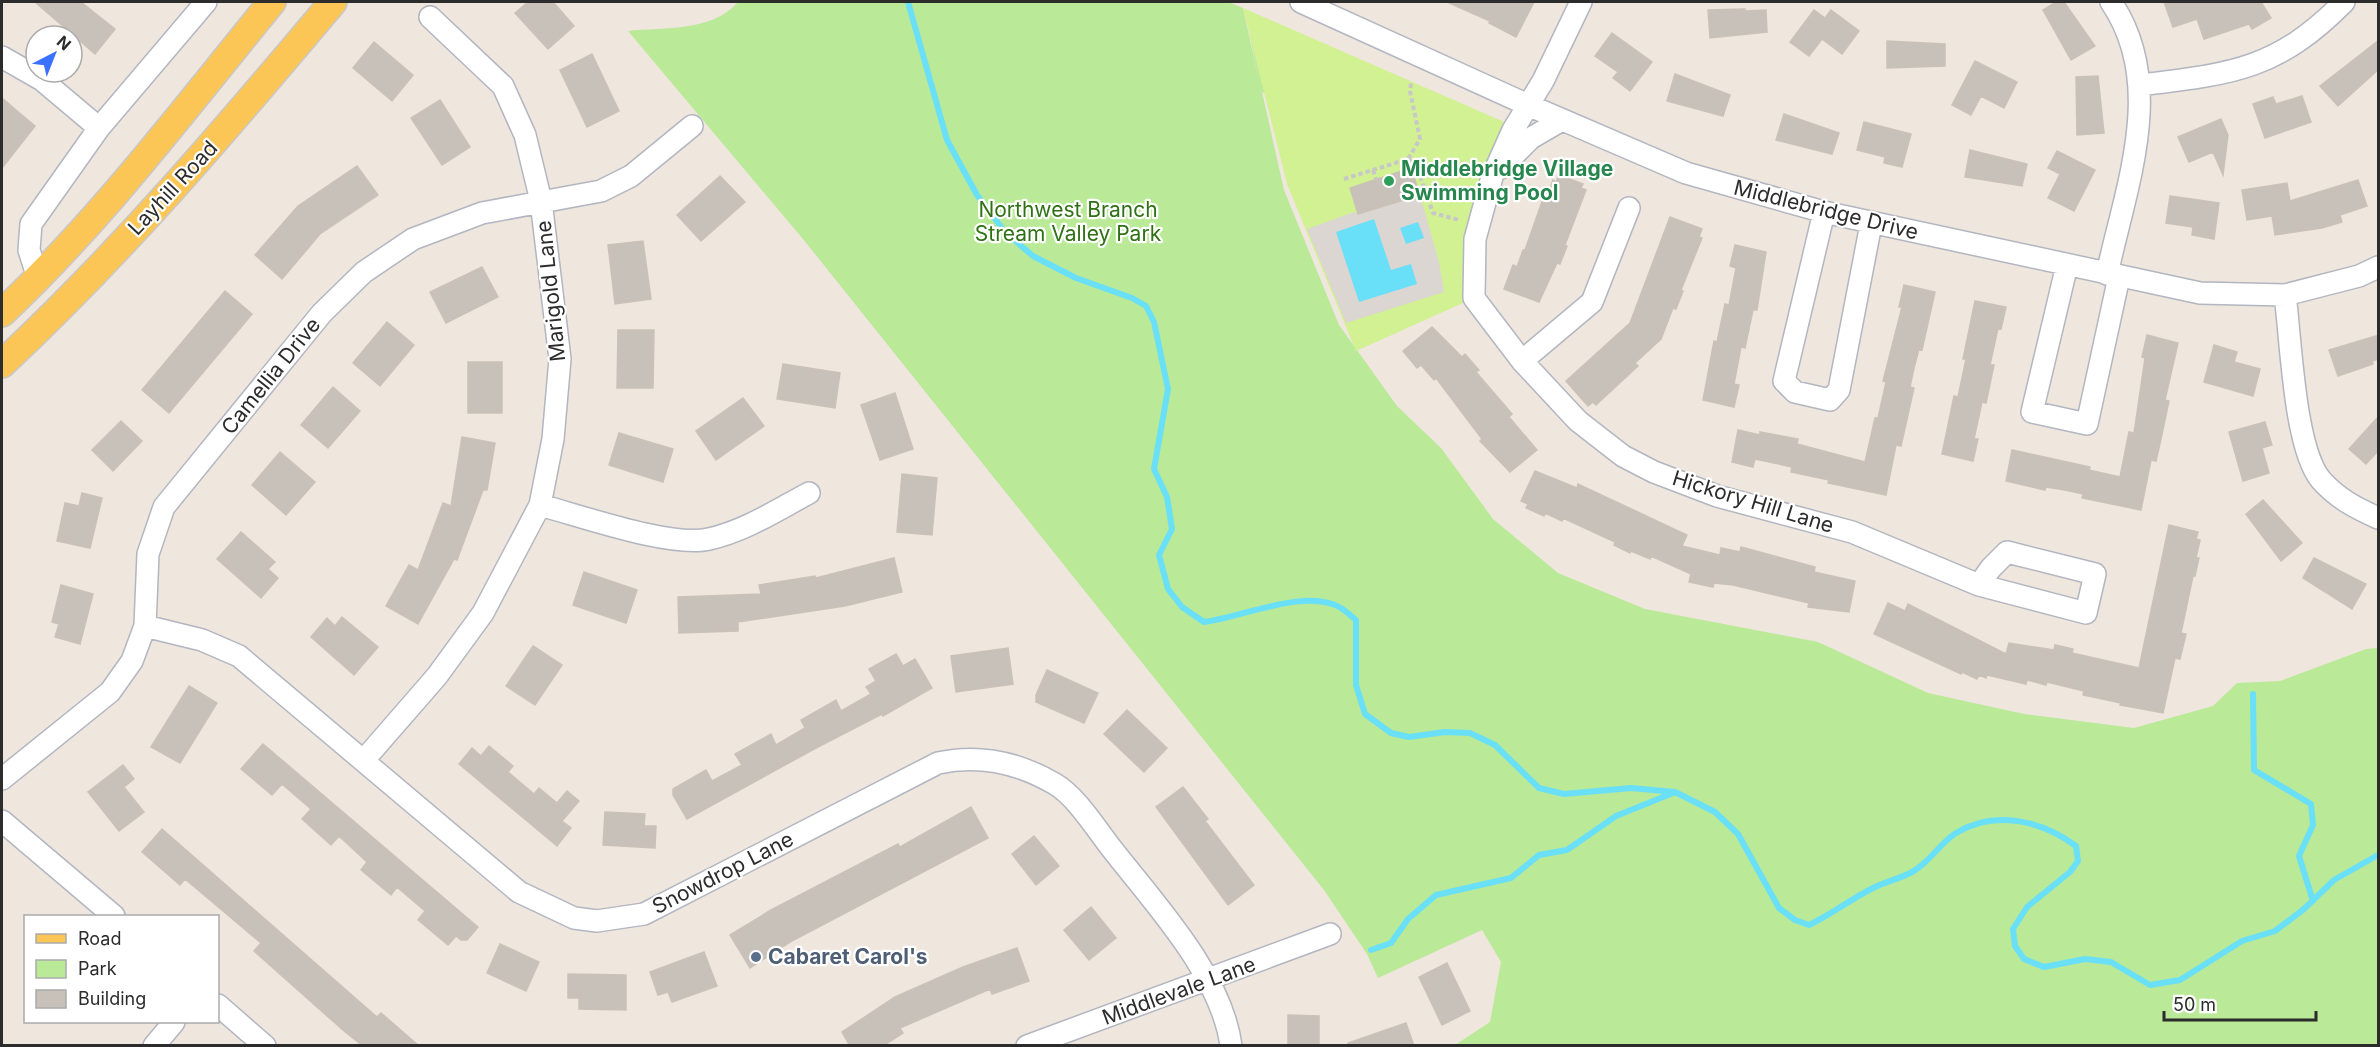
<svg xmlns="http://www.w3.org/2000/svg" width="2380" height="1047" viewBox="0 0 2380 1047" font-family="Inter,sans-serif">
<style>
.green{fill:#bae997}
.pitch{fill:#d1f192}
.plaza{fill:#dbd6d1}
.water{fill:#6adff8}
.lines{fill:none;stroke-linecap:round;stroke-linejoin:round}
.stream{stroke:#6adff8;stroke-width:6}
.building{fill:#c7c1b9;stroke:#cbc2b7;stroke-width:1.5}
.minor-casing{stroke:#b2b6c1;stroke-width:24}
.major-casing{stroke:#c8c8c8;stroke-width:30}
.path{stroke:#c8c8c8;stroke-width:4;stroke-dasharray:4.5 3;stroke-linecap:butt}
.minor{stroke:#fff;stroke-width:21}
.major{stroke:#fcc656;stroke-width:27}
.leisure-dot{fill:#2e9e5b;stroke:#fff;stroke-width:2}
.service-dot{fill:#5c6f8a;stroke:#fff;stroke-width:2}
.labels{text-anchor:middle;stroke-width:4.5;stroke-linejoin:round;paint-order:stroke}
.leisure-label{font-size:21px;font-weight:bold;fill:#27864d;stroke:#fff;text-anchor:start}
.street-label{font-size:21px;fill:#2c2c2c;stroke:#fff}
.park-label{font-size:21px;fill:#307115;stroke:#fff}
.service-label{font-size:21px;font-weight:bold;fill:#4e5e75;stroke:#fff;text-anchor:start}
</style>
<rect width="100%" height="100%" fill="#efe6de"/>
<path class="green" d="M 738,2 L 1228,2 L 1243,8 L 1259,81 L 1245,11 L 1289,105 L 1262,92 L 1284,190 L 1339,325 L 1397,406 L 1441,448 L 1493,519 L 1558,573 L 1645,609 L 1818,642 L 1928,693 L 2024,714 L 2134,728 L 2213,706 L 2237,683 L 2280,681 L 2366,649 L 2378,648 L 2378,1045 L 1455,1045 L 1490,1022 L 1501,962 L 1482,930 L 1378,978 L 1367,954 L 1324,890 L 803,239 L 628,31 C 665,27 712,32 738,2 Z"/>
<path class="pitch" d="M 1243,8 L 1511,125 L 1492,177 L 1474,298 L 1356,351 L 1287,184 Z"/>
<path class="plaza" d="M 1420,195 L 1439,262 L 1444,292 L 1346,323 L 1307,229 L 1354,212 L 1358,214 Z"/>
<path class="water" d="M 1374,219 L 1391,270 L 1411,264 L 1417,284 L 1359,302 L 1336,232 Z
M 1418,222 L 1424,238 L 1406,244 L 1400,228 Z"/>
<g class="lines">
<path class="stream" d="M 908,2 L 947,140 L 977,195 L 1005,232 L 1033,256 L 1076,278 L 1132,298 L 1146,306 L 1154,322 L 1168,389 L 1154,469 L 1167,497 L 1172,529 L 1159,555 L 1168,589 L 1182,607 L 1204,622 C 1241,618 1306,587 1341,608 C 1346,611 1351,616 1356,620 L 1356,685 L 1365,714 L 1391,733 L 1409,737 L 1445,732 L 1470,733 L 1495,745 L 1539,788 L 1564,794 L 1631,788 L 1675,792 L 1715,812 L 1738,834 L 1779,908 L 1795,920 L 1809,925 C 1832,914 1851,899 1873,888 C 1885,882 1899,879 1912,872 C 1929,863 1940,843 1956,833 C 1995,809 2042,821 2076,846 L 2078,861 L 2070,872 L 2027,907 L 2013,929 L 2015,946 L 2024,959 L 2044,967 L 2085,959 L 2111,962 L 2150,985 L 2180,980 L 2242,941 L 2275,931 L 2304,909 L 2334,880 L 2378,855
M 2253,694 L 2254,770 L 2311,804 L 2313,825 L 2299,856 L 2313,901
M 1371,950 L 1391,943 L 1408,919 L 1436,895 L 1511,878 L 1539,855 L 1567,850 L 1616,816 L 1673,793"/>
</g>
<path class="building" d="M 35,2 L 81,2 L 115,29 L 95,54 Z
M 528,2 L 553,2 L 574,26 L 548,49 L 515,13 Z
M 1447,2 L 1534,2 L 1516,37 L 1489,23 L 1490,21 Z
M 2056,2 L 2064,2 L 2095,46 L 2071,60 L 2043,10 Z
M 2164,2 L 2261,2 L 2271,18 L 2252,29 L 2249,24 L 2204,39 L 2197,19 L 2173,27 Z
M 1745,9 L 1745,11 L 1766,10 L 1767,32 L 1710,38 L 1708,10 Z
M 1814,10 L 1825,18 L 1831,10 L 1859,31 L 1842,54 L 1822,39 L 1809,56 L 1790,42 Z
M 1612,33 L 1652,62 L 1630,91 L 1613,78 L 1618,72 L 1595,56 Z
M 2379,40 L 2379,69 L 2338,106 L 2320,86 Z
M 1887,41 L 1945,44 L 1945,66 L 1887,68 Z
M 374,42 L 413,75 L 392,101 L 353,68 Z
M 592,54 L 619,111 L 587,127 L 560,70 Z
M 1975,61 L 2017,82 L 2004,108 L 1981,96 L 1971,115 L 1952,105 Z
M 1675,74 L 1730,95 L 1723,116 L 1667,101 Z
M 2098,76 L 2104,133 L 2077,135 L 2076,77 Z
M 2302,96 L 2311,122 L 2265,138 L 2253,104 L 2273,97 L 2276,104 Z
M 2,98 L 35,126 L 2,168 Z
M 440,100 L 470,147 L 442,165 L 411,118 Z
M 1784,114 L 1839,133 L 1832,154 L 1776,140 Z
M 2221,119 L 2228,135 L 2223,175 L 2213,152 L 2189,162 L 2178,137 Z
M 1864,122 L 1911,134 L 1902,167 L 1884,163 L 1885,157 L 1857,150 Z
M 1970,150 L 2027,164 L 2022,186 L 1965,177 Z
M 2057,151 L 2095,170 L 2074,211 L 2048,198 L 2060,174 L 2048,168 Z
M 357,166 L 378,195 L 320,234 L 282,279 L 255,255 L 298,206 Z
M 1411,168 L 1420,195 L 1358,214 L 1350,188 Z
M 1559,175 L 1583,184 L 1581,188 L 1586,190 L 1565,245 L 1567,246 L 1560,264 L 1557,263 L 1539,302 L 1504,289 L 1513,265 L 1517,267 L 1523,250 L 1525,250 L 1544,196 L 1547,197 L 1553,180 L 1556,182 Z
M 720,176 L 745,202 L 701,241 L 677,215 Z
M 2358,180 L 2367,206 L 2340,215 L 2342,222 L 2322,228 L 2275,235 L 2272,216 L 2247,220 L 2242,190 L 2287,183 L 2290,201 Z
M 2170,196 L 2219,203 L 2214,239 L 2192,235 L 2193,227 L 2166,223 Z
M 1670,217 L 1702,229 L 1699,237 L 1702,238 L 1681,290 L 1683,291 L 1676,309 L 1673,308 L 1661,339 L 1635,363 L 1638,366 L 1596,405 L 1593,402 L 1588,406 L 1566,381 L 1630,323 Z
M 643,241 L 651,299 L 615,304 L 608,245 Z
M 1735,245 L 1766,252 L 1757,310 L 1753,310 L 1745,348 L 1741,347 L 1734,384 L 1739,385 L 1734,407 L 1703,400 L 1714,341 L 1717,342 L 1725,304 L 1729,305 L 1736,268 L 1730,266 Z
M 482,267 L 498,297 L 446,323 L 430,292 Z
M 1904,285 L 1935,292 L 1922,350 L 1919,349 L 1914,368 L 1910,387 L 1914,388 L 1901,446 L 1896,445 L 1886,495 L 1828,483 L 1829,480 L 1791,472 L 1792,467 L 1774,463 L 1755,459 L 1753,467 L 1732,462 L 1738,430 L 1760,435 L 1760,432 L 1798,439 L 1797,444 L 1865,462 L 1875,418 L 1878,418 L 1886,382 L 1883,381 L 1902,307 L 1899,307 Z
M 225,291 L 252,314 L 169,413 L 142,390 Z
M 1975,301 L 2006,307 L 2001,329 L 1998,328 L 1990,365 L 1994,365 L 1986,403 L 1982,402 L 1974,439 L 1978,439 L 1973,461 L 1942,454 L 1954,396 L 1958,397 L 1966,359 L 1963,359 Z
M 387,322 L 414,345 L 380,386 L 353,363 Z
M 1432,327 L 1462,357 L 1465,354 L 1479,370 L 1476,372 L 1512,414 L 1509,417 L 1537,450 L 1510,472 L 1480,441 L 1482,439 L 1436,378 L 1434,380 L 1421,365 L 1417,368 L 1403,351 Z
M 618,330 L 654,330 L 653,388 L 617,388 Z
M 2147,335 L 2178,343 L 2165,400 L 2169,401 L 2161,439 L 2156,461 L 2151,460 L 2141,510 L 2082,498 L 2083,494 L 2065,490 L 2046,487 L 2045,490 L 2006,481 L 2012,450 L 2090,467 L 2089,470 L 2120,477 L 2129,432 L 2134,433 L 2145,358 L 2142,357 Z
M 2379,335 L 2379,359 L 2372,361 L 2373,364 L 2338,376 L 2329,350 Z
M 2214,345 L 2237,352 L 2234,362 L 2260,369 L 2253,396 L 2204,382 Z
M 468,362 L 502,362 L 502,413 L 468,413 Z
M 783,364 L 840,373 L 835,408 L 777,399 Z
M 333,387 L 360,411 L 328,448 L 301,425 Z
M 895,393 L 913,449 L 880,460 L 861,405 Z
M 743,398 L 764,426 L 716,460 L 696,431 Z
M 2379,416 L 2379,450 L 2366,464 L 2349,449 Z
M 121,421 L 142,441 L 113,471 L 92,450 Z
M 2265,422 L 2272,445 L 2262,448 L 2269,473 L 2243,481 L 2229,432 Z
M 619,433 L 673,449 L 663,482 L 609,465 Z
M 462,437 L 495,443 L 487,490 L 483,490 L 457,560 L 454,559 L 418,624 L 386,606 L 409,565 L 418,570 L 443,503 L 451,506 Z
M 280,452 L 315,482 L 286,515 L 252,485 Z
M 1535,471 L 1577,488 L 1578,484 L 1687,535 L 1682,546 L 1720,555 L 1721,548 L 1740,552 L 1741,547 L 1815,567 L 1814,572 L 1855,581 L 1849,612 L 1808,607 L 1809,603 L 1733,585 L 1714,583 L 1713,587 L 1689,582 L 1691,574 L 1651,556 L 1650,559 L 1631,551 L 1630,553 L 1614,545 L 1615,542 L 1563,518 L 1562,521 L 1545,513 L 1544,516 L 1526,508 L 1528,504 L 1521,501 Z
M 902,474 L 937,478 L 932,535 L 897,532 Z
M 82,493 L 102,498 L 90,548 L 57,541 L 65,503 L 79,506 Z
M 2263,500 L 2302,543 L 2281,561 L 2246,514 Z
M 2169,525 L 2198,532 L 2196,539 L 2200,540 L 2196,558 L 2199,558 L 2195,576 L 2193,576 L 2181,633 L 2186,634 L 2180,659 L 2175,658 L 2163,713 L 2120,705 L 2121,703 L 2083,695 L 2084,691 L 2047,682 L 2046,685 L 2027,680 L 2026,684 L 1987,675 L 1986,678 L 1979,675 L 1977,679 L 1962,672 L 1961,674 L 1874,634 L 1888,603 L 1905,611 L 1908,604 L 2006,654 L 2009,643 L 2054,650 L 2055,645 L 2073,649 L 2072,653 L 2139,668 Z
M 241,532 L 275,562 L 268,569 L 278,578 L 261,598 L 217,559 Z
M 894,558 L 902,592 L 845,606 L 738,622 L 738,631 L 679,633 L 678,597 L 761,594 L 759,585 L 815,576 L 816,578 Z
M 2314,558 L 2366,584 L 2352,609 L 2303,578 Z
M 584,572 L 637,590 L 626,623 L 573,605 Z
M 61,585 L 93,594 L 80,644 L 55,637 L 59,624 L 52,622 Z
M 342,617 L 378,647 L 354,675 L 311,637 L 327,618 L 335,626 Z
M 533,646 L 562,665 L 535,705 L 506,686 Z
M 1008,648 L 1013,684 L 956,692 L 951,656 Z
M 896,654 L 903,666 L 915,659 L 932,688 L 883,716 L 882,714 L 816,748 L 687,819 L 673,795 L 673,789 L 706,770 L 712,781 L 742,765 L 735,754 L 771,734 L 776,745 L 805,728 L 801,720 L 836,700 L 841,711 L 871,694 L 866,687 L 876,681 L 869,669 Z
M 1047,670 L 1098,693 L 1084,723 L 1036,702 L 1036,695 Z
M 189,686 L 217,703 L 180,763 L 151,747 Z
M 1127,710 L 1167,748 L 1144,772 L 1104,734 Z
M 263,744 L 478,927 L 467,940 L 461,940 L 456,936 L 448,945 L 418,920 L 425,911 L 397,887 L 391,895 L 361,870 L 367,862 L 339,836 L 331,845 L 302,819 L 311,809 L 282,784 L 272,795 L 241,769 Z
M 489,746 L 513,766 L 508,772 L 534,794 L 539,788 L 557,803 L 567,791 L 579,801 L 562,821 L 571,828 L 557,846 L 459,764 L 472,748 L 481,756 Z
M 123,765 L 134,779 L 124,787 L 144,812 L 119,831 L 88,792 Z
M 1183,787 L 1208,819 L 1205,821 L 1254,885 L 1228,905 L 1156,807 Z
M 971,807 L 988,838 L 790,942 L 750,968 L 730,935 L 771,910 L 898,844 L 900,847 Z
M 605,812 L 645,814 L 644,826 L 656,826 L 655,848 L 603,845 Z
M 162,829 L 377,1017 L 381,1013 L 419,1046 L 363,1046 L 344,1031 L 254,951 L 261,943 L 185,879 L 180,885 L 142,852 Z
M 1034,836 L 1059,866 L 1036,885 L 1012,854 Z
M 1091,907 L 1116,938 L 1089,960 L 1064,930 Z
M 500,944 L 539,962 L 526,991 L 487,973 Z
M 1017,948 L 1029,981 L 992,994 L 990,989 L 900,1028 L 903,1033 L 883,1046 L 850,1046 L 842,1032 L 895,997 L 963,967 Z
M 704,952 L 717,986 L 672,1002 L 668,992 L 658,995 L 650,972 Z
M 1447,963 L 1470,1011 L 1442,1025 L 1419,977 Z
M 568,974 L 626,975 L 626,1010 L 579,1009 L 579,998 L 568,998 Z
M 1288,1015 L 1319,1016 L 1319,1046 L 1288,1046 Z
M 1406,1023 L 1414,1046 L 1348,1046 L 1348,1043 Z"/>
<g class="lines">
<defs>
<path id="minor" d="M 1301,2 L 1528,105 L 1686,173 L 1824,212 L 2200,293 L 2285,295 L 2359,276 L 2378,267
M 1581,2 L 1543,81 L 1513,130 L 1492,177 L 1475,239 L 1474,298 L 1522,361 L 1578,421 L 1623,456 L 1654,472 L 1717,496 L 1852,532 L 1979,585 L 2086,613 L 2095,574 L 2007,552 L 1991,568 L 1979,585
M 2,57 L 42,80 L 99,128
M 2140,85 C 2231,74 2277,70 2344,2
M 1501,168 L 1531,138 L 1562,120
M 1824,212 L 1784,381 L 1795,392 L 1830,400 L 1839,390 L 1871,224
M 2067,265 L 2032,412 L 2087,424 L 2119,277
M 2107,274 C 2126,186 2167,84 2111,2
M 38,278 L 29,250 L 31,224 L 99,128 L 206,2
M 2285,295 C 2291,339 2294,448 2321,480 C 2338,499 2356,508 2378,518
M 1522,361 L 1592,302 L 1629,208
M 540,505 C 581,516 672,548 709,539 C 745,531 777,510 809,493
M 145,626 L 202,640 L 239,656 L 519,892 L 574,918 L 597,921 L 644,914 L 938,763 C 979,754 1019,763 1055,784 C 1076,796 1097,830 1112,849 C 1154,903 1222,975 1231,1046
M 364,760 L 437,676 L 483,613 L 540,505 L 553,439 L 560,359 L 541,201 L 525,135 L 503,86 L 430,17
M 2,779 L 110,692 L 132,661 L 145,626 L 148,554 L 164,507 L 322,313 L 364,272 L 413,239 L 482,213 L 601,191 L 631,176 L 692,126
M 2,821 L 114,916
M 218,1005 L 265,1046
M 154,1046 L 174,1022
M 1027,1046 L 1330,934"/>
<path id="major" d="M 2,313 C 102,219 185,108 272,2
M 2,364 C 122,252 228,127 333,2"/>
</defs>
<use href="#minor" class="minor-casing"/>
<use href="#major" class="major-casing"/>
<path class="path" d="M 1408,159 L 1416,164 L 1433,213 L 1459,220
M 1373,170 L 1376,179
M 1344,179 L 1408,159 L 1420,139 L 1410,91 L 1411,83"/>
<use href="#minor" class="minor"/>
<use href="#major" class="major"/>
</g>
<circle class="leisure-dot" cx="1389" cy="181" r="6"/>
<circle class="service-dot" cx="756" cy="957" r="6"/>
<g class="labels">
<g class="leisure-label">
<text x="1401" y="176">Middlebridge Village<tspan x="1401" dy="24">Swimming Pool</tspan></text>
</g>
<g class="street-label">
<text transform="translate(173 188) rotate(-47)" y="7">Layhill Road</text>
<text transform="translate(1826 210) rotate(14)" y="7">Middlebridge Drive</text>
<text transform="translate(551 291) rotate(-96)" y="7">Marigold Lane</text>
<text transform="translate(271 376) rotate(-51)" y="7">Camellia Drive</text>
<text transform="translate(1753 502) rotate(17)" y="7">Hickory Hill Lane</text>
<text transform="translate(723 873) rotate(-27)" y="7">Snowdrop Lane</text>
<text transform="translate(1179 991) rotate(-20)" y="7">Middlevale Lane</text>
</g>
<g class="park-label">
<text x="1068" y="217">Northwest Branch<tspan x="1068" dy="24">Stream Valley Park</tspan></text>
</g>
<g class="service-label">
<text x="768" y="964">Cabaret Carol's</text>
</g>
</g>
<rect width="2380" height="1047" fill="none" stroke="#2c2c2c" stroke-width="6"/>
<rect x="24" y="915" width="195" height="108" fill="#ffffff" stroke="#ababab" stroke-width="1.5"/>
<rect x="36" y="934" width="30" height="9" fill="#fcc656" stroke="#ababab" stroke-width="1.5"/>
<text x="78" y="945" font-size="18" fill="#2c2c2c">Road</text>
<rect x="36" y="960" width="30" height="18" fill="#bae997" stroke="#ababab" stroke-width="1.5"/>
<text x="78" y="975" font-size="18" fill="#2c2c2c">Park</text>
<rect x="36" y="990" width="30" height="18" fill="#c7c1b9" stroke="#ababab" stroke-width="1.5"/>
<text x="78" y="1005" font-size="18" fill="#2c2c2c">Building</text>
<g transform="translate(54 54) rotate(42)"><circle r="28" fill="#ffffff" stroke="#ababab" stroke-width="1.5"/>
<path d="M0-4.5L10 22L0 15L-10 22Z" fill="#3b71ff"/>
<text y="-9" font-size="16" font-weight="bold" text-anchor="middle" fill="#2c2c2c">N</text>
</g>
<path d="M2164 1011v9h152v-9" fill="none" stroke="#2c2c2c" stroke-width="3"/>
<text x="2173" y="1011" font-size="18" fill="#2c2c2c" stroke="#ffffff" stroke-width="4.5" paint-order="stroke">50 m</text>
</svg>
